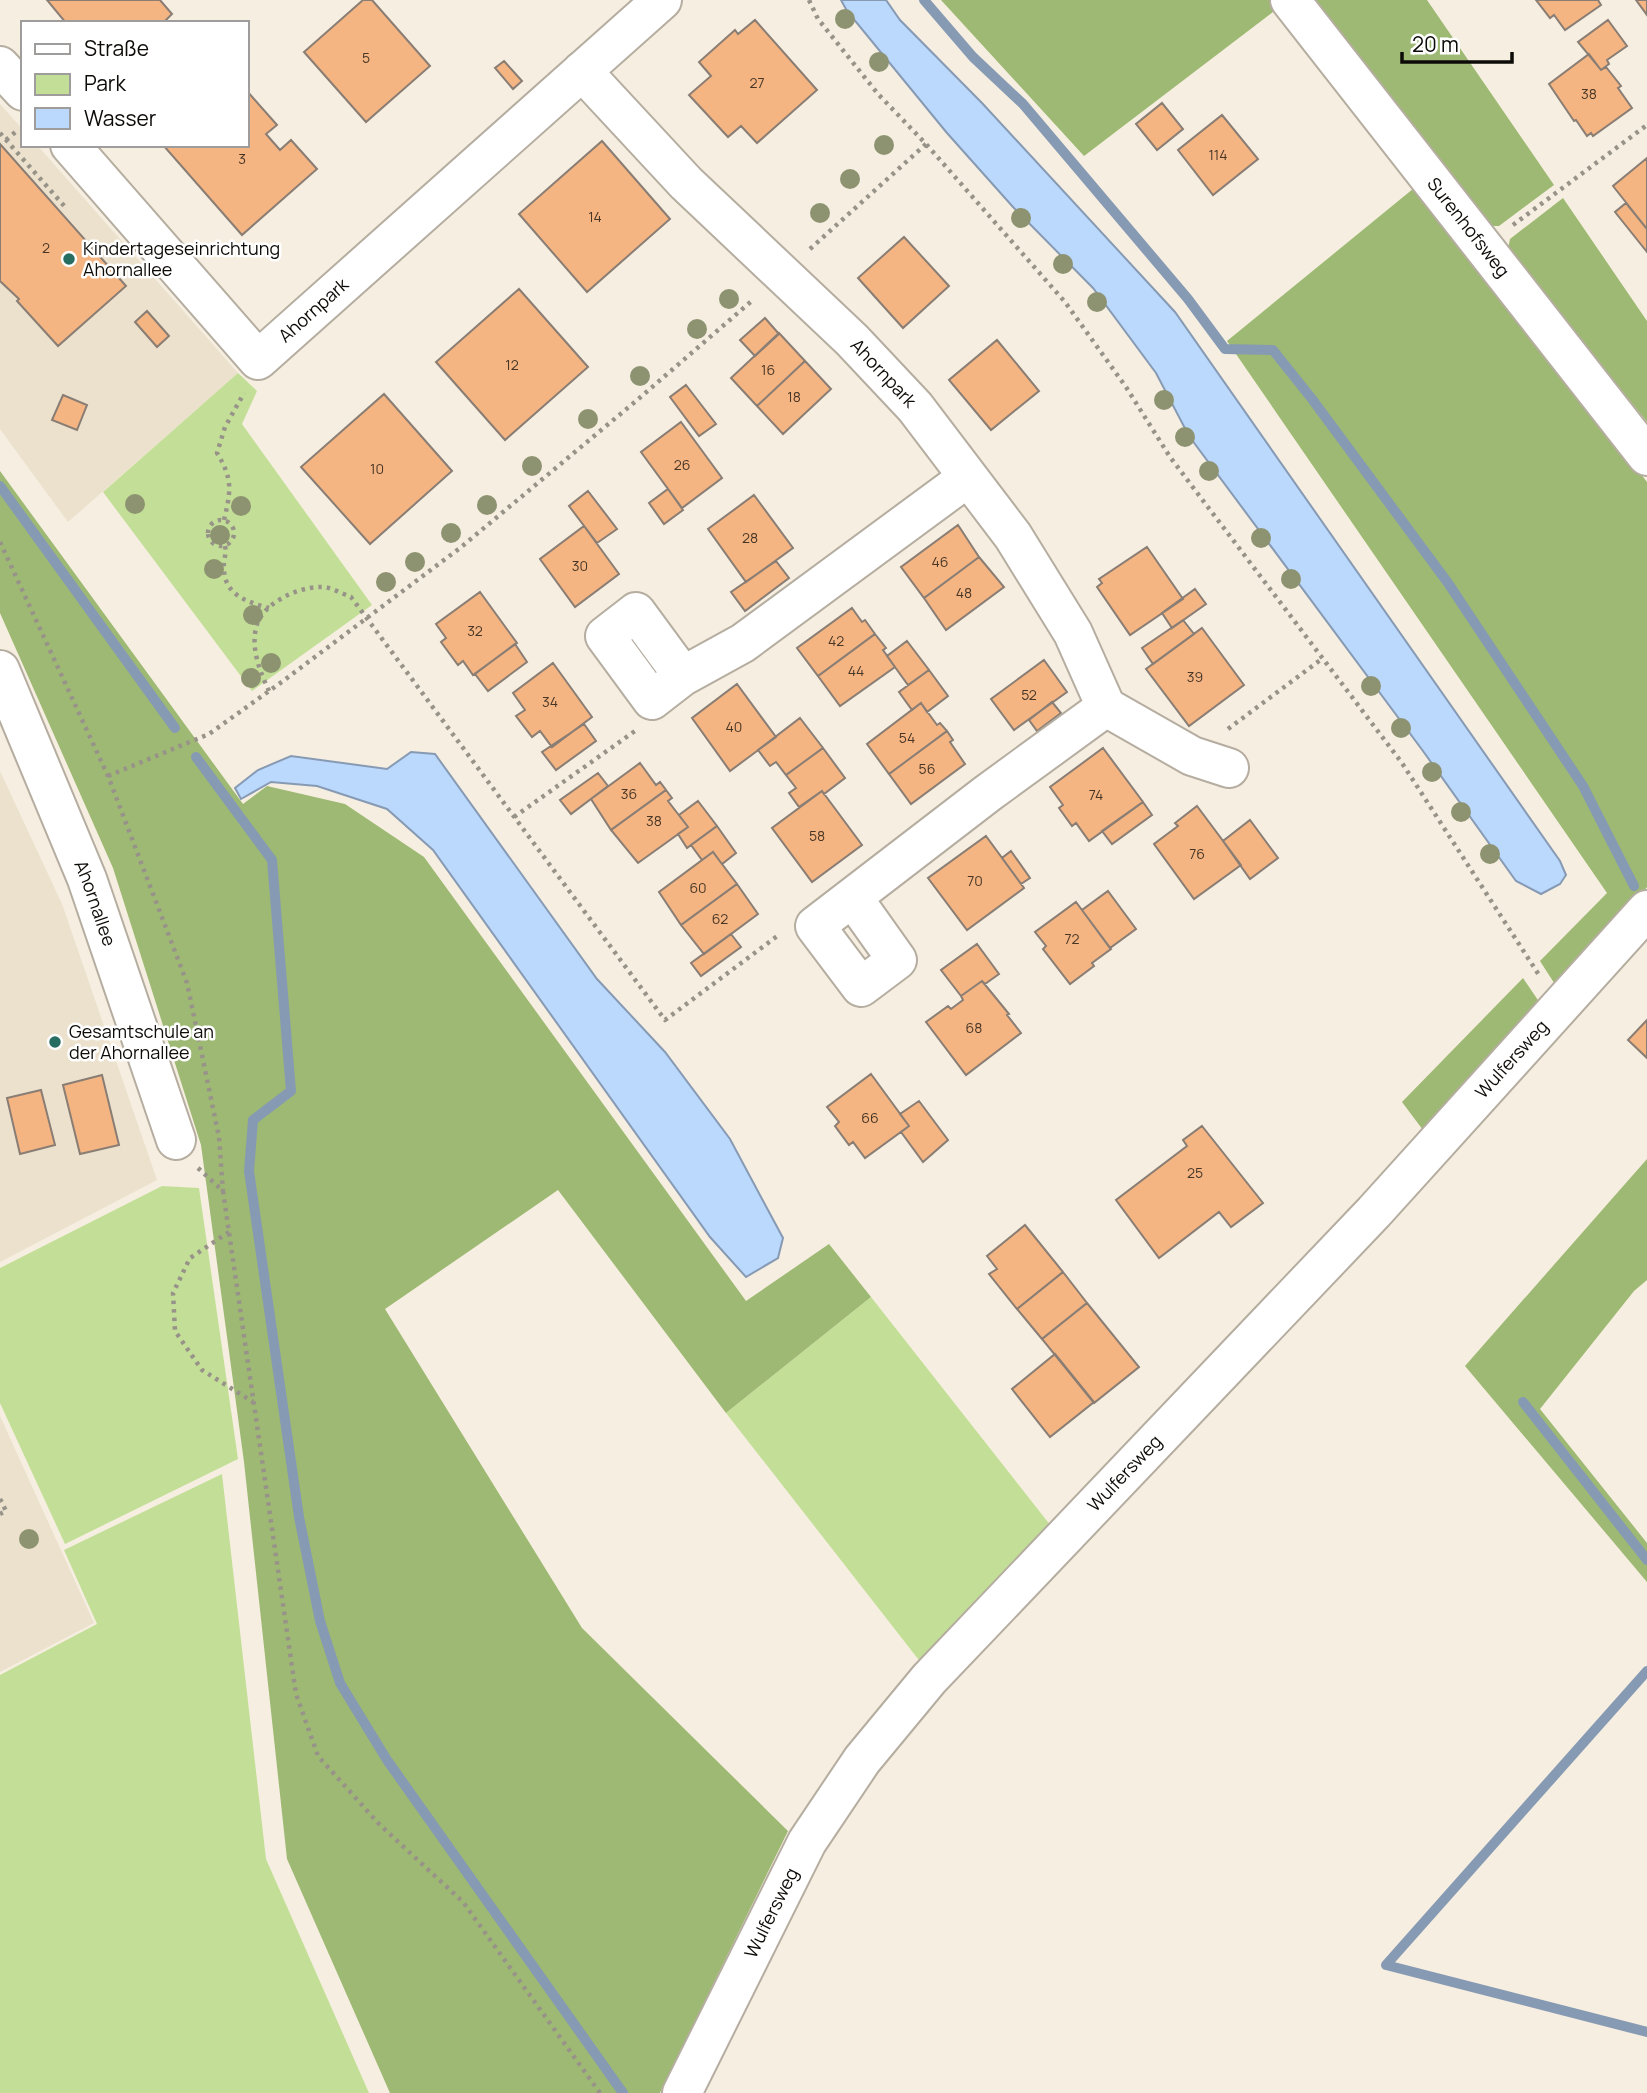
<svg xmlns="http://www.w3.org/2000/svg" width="1647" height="2093" viewBox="0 0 1647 2093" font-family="Manrope,sans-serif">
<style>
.built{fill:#ebe1cc}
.green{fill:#c3df97}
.forest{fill:#9eb973}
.water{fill:#bbd8fd;stroke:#879ab3;stroke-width:2}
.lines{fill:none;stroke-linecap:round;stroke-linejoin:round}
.stream{stroke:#879ab3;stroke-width:10}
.building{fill:#f5b582;stroke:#897d74;stroke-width:2}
.minor-casing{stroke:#b5ada0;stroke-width:42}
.path{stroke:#989389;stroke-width:4.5;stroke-dasharray:3.5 5;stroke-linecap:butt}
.minor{stroke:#fff;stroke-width:38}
.tree{fill:#8d9371}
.poi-dot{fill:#276d61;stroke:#fff;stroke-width:2.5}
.labels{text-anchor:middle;stroke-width:5;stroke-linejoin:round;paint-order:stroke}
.number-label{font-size:14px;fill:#473626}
.street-label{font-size:18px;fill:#0d0b07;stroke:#fff}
.poi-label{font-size:18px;fill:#0d0b07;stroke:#fff;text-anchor:start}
</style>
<rect width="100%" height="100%" fill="#f6eee0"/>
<path class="built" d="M 0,104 L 23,130 L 23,145 L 37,145 L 238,373 L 68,522 L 0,429 Z
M 0,771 L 62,904 L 157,1180 L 0,1262 Z
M 0,1416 L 94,1623 L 0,1672 Z"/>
<path class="green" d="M 238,373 L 257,391 L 242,424 L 372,605 L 252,691 L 103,492 Z
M 162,1186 L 199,1188 L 238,1459 L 65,1544 L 0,1403 L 0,1268 Z
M 871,1297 L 1051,1526 L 922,1664 L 726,1413 Z
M 222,1474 L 266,1859 L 369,2093 L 0,2093 L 0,1675 L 97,1624 L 64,1550 Z"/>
<path class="forest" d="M 941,0 L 1278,0 L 1282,5 L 1084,156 Z
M 1306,0 L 1427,0 L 1554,185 L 1499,226 L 1486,226 Z
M 1419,184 L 1647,482 L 1647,887 L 1622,919 L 1558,989 L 1540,961 L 1607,893 L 1227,341 Z
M 1563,198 L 1647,321 L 1647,422 L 1508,249 L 1510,239 Z
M 0,471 L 243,804 L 267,786 L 345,804 L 424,857 L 746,1301 L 829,1244 L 871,1297 L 726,1413 L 558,1190 L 385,1309 L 582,1628 L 788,1831 L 660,2093 L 390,2093 L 287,1859 L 244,1462 L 201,1145 L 113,868 L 0,613 Z
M 1523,978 L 1542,1006 L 1426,1134 L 1402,1102 Z
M 1647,1159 L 1647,1280 L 1634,1291 L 1540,1409 L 1647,1543 L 1647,1582 L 1465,1366 Z"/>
<path class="water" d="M 841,0 L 886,0 L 900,20 L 982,103 L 1175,312 L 1560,861 L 1566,875 L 1560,884 L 1541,894 L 1516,881 L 1423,751 L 1189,436 L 1156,373 L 1093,288 L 1013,207 L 947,133 L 847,11 Z
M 411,752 L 435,754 L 597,979 L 665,1052 L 730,1139 L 783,1238 L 778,1258 L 746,1277 L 710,1237 L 433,850 L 387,809 L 317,786 L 271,782 L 241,799 L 235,788 L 258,770 L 291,756 L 387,769 Z"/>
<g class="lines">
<path class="stream" d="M 924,0 L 973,57 L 1023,104 L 1188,299 L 1225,349 L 1273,350 L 1312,399 L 1448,583 L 1583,786 L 1634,886
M 0,486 L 175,728
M 196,757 L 272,860 L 291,1091 L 253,1120 L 249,1171 L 299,1517 L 320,1621 L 340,1683 L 387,1760 L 623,2093
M 1523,1402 L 1647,1560
M 1647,1671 L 1386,1965 L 1647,2032"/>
</g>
<path class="building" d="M 47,0 L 160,0 L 172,14 L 163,23 L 66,23 Z
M 363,0 L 372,0 L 430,66 L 366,122 L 304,52 Z
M 1536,0 L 1598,0 L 1601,5 L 1565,30 L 1554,15 L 1550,18 Z
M 1636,0 L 1647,0 L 1647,15 Z
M 755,20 L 817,90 L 757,143 L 741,126 L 728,137 L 689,95 L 711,76 L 699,62 L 735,30 L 738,34 Z
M 1608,20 L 1627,46 L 1607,60 L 1609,64 L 1601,70 L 1578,42 Z
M 1589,54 L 1601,70 L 1606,67 L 1621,86 L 1618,88 L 1632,108 L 1593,136 L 1591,133 L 1587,136 L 1576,120 L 1574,121 L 1549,84 Z
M 504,61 L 522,81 L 513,89 L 495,68 Z
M 247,91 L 277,125 L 266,134 L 280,150 L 291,140 L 317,169 L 242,235 L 163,145 L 247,145 Z
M 1162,103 L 1183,129 L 1157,150 L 1136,124 Z
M 1222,115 L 1258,159 L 1213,195 L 1178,150 Z
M 602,141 L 670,219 L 587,292 L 519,214 Z
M 0,144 L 126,286 L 58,346 L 17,301 L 19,299 L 0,281 Z
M 1647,158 L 1647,229 L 1613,186 Z
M 1626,203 L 1647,229 L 1647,252 L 1615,212 Z
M 904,237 L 949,286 L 903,328 L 858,278 Z
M 519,289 L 588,367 L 505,440 L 436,362 Z
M 147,311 L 169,336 L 157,347 L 135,322 Z
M 765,318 L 779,334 L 755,356 L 740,340 Z
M 779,333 L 805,361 L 757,406 L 731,378 Z
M 997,340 L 1039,391 L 991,430 L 949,380 Z
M 805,361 L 831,389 L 783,434 L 757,406 Z
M 686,385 L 716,424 L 699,436 L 670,397 Z
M 384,394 L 452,471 L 370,544 L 301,467 Z
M 63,395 L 87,405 L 77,430 L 52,420 Z
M 681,422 L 722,478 L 682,508 L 641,452 Z
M 668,489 L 683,510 L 664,524 L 649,503 Z
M 588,491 L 617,529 L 597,543 L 569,506 Z
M 754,495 L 793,548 L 746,582 L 708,529 Z
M 958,525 L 979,557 L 924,598 L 901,567 Z
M 584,526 L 619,574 L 575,607 L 540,559 Z
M 1147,547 L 1183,599 L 1130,635 L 1097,587 L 1102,583 L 1099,579 Z
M 979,557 L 1004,587 L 946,630 L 924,598 Z
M 776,561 L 789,578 L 745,611 L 731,592 Z
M 1195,589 L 1206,604 L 1172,628 L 1162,613 Z
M 480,592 L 517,643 L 473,675 L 463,661 L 458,665 L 441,642 L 446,638 L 436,624 Z
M 852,608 L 862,622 L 865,620 L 875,634 L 818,676 L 797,648 Z
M 1183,620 L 1194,634 L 1153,664 L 1142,648 Z
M 1202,628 L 1244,685 L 1189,726 L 1146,669 Z
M 875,634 L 886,648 L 883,650 L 895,667 L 840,706 L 818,676 Z
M 907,641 L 929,670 L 908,685 L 887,656 Z
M 515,644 L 527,662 L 488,691 L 475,674 Z
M 1044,660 L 1067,692 L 1014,730 L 991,699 Z
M 553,663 L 592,717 L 552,747 L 540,731 L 532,737 L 516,716 L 525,710 L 513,693 Z
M 929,670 L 948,696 L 927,712 L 921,703 L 912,710 L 899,692 Z
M 737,684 L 776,737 L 730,771 L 692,718 Z
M 1052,702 L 1061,713 L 1037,731 L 1029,720 Z
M 921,703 L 937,725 L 940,723 L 947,731 L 889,774 L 867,744 Z
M 800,718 L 823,748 L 786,775 L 776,762 L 770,766 L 758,750 Z
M 584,724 L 596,741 L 556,770 L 542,752 Z
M 947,731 L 953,740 L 950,742 L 965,764 L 911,804 L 889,774 Z
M 823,748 L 845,778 L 824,794 L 822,791 L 799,807 L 789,793 L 796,788 L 786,775 Z
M 1103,748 L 1143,802 L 1089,841 L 1076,823 L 1072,826 L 1059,808 L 1063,805 L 1050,787 Z
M 640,763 L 656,785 L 660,782 L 666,790 L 611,830 L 591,799 Z
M 598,773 L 608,786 L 571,814 L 560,800 Z
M 666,790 L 672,798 L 668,801 L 688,827 L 638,863 L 611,830 Z
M 822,791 L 862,845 L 812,882 L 772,828 Z
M 698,801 L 717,826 L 687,848 L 678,834 L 688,827 L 679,815 Z
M 1143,802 L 1152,815 L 1112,844 L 1102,831 Z
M 1197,806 L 1241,865 L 1194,899 L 1154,844 L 1178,826 L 1175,823 Z
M 1250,820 L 1278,858 L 1250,879 L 1223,841 Z
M 717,826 L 736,853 L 722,864 L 713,852 L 702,860 L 691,845 Z
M 986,836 L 1024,888 L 967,930 L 928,878 Z
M 1011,851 L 1030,878 L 1021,884 L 1002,858 Z
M 713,852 L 737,884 L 681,925 L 659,892 Z
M 737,884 L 758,914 L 704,954 L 681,925 Z
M 1108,891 L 1136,929 L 1110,948 L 1082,910 Z
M 1076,902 L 1111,949 L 1092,963 L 1094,966 L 1070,984 L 1043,949 L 1046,946 L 1035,932 Z
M 731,934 L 741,947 L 701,976 L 691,963 Z
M 977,944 L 999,974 L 985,984 L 982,981 L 961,996 L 941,970 Z
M 982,981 L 1009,1014 L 1007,1015 L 1021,1033 L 966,1075 L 926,1022 L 948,1006 L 951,1009 L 963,1000 L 961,996 Z
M 1647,1020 L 1647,1058 L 1628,1040 Z
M 871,1074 L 909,1126 L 865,1158 L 853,1142 L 849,1145 L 835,1126 L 839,1122 L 827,1107 Z
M 102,1075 L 119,1145 L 80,1154 L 63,1085 Z
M 41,1090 L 55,1145 L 20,1154 L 7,1098 Z
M 919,1101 L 948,1140 L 923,1162 L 901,1132 L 909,1126 L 900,1114 Z
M 1202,1126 L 1263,1203 L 1231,1227 L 1219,1212 L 1159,1258 L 1116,1200 L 1187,1146 L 1183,1140 Z
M 1025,1225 L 1063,1272 L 1017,1309 L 989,1274 L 997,1269 L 987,1256 Z
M 1063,1272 L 1087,1303 L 1042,1339 L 1017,1309 Z
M 1087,1303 L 1139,1367 L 1094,1403 L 1042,1339 Z
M 1055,1354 L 1094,1402 L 1050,1437 L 1012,1389 Z"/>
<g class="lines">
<defs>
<g id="minor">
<path id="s1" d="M 1290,0 L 1647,456"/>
<path d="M 0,66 L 23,91"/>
<path id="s2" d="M 582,71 L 686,183 L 852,340 L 915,407 L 1013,536 L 1073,633 L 1106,707 L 1192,756 L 1229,768"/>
<path id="s3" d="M 70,145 L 258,360 L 662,0"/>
<path id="s4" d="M 0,670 L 87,879 L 176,1140"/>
<path d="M 683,676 L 636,612 L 605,636 L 652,700 L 683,676 L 743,643 L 967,478"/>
<path d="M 853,898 L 897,960 L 861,987 L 815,926 L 988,793 L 1106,707"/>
<path id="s5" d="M 682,2093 L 807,1842 L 862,1760 L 929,1679 L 1374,1212 L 1647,910"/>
</g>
</defs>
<use href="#minor" class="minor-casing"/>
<path class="path" d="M 809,0 L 818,19 L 878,94 L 926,144 L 1065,302 L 1126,387 L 1170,457 L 1402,763 L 1539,975
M 0,133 L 66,208
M 6,140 L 19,129
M 1513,225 L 1647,125
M 810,249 L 926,144
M208 533a13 13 0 1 1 26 0a13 13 0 1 1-26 0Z
M 224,520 C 231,491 233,479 217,453 L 225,427 L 244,393
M 0,542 L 108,776 L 187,983 L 219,1137 L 223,1191
M 225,546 C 227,554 223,560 224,568 C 224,595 247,602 269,608
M 269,691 C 260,672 251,649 256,628 C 261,604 297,587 320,587 C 330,586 342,594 351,597 L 665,1020 L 780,934
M 1228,729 L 1323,658
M 108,776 L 209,734 L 283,681 L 460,548 L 636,401 L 754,299
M 514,817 L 635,731
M 198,1168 L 223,1191 L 296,1694 L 318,1756 L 379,1824 L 463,1902 L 600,2093
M 229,1232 L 190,1258 L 173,1293 L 175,1331 L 202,1370 L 253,1402
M 0,1499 L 6,1511 L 0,1514"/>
<use href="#minor" class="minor"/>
</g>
<g class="tree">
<circle cx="845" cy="19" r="10"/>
<circle cx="879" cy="62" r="10"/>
<circle cx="884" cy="145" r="10"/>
<circle cx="850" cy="179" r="10"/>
<circle cx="820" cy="213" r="10"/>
<circle cx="1021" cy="218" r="10"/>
<circle cx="1063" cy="264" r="10"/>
<circle cx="729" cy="299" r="10"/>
<circle cx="1097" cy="302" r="10"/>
<circle cx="697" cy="329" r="10"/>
<circle cx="640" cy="376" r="10"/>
<circle cx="1164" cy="400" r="10"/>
<circle cx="588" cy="419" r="10"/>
<circle cx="1185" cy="437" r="10"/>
<circle cx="532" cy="466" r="10"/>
<circle cx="1209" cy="471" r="10"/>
<circle cx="135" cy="504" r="10"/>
<circle cx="487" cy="505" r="10"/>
<circle cx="241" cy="506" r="10"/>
<circle cx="451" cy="533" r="10"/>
<circle cx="220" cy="535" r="10"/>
<circle cx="1261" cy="538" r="10"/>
<circle cx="415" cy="562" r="10"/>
<circle cx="214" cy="569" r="10"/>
<circle cx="1291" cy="579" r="10"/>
<circle cx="386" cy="582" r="10"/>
<circle cx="253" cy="615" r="10"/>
<circle cx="271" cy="663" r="10"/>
<circle cx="251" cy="678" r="10"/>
<circle cx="1371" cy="686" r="10"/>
<circle cx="1401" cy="728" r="10"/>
<circle cx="1432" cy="772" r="10"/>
<circle cx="1461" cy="812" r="10"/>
<circle cx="1490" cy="854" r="10"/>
<circle cx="29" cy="1539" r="10"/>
</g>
<g class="poi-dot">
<circle cx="69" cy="259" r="7"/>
<circle cx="55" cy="1042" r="7"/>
</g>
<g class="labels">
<g class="number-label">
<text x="366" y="63">5</text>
<text x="757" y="88">27</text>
<text x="1589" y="99">38</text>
<text x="1218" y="160">114</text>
<text x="242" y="164">3</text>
<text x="595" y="222">14</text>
<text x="46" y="253">2</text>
<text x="512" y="370">12</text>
<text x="768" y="375">16</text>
<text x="794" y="402">18</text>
<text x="682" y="470">26</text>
<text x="377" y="474">10</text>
<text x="750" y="543">28</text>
<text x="940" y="567">46</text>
<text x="580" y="571">30</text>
<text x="964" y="598">48</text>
<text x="475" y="636">32</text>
<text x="836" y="646">42</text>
<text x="856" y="676">44</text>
<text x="1195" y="682">39</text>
<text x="1029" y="700">52</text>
<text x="550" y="707">34</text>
<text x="734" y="732">40</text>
<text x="907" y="743">54</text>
<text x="927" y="774">56</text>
<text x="629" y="799">36</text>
<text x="1096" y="800">74</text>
<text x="654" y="826">38</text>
<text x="817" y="841">58</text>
<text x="1197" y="859">76</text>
<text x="975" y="886">70</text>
<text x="698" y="893">60</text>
<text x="720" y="924">62</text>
<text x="1072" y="944">72</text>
<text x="974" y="1033">68</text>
<text x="870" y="1123">66</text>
<text x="1195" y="1178">25</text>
</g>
<g class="street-label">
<text dy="6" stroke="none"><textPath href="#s1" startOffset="289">Surenhofsweg</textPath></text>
<text dy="6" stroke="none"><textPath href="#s3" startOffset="360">Ahornpark</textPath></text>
<text dy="6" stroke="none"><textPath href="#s2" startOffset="427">Ahornpark</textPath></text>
<text dy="6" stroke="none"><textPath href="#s4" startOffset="252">Ahornallee</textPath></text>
<text dy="6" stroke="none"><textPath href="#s5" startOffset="1335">Wulfersweg</textPath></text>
<text dy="6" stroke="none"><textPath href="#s5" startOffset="768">Wulfersweg</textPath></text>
<text dy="6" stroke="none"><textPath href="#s5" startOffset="201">Wulfersweg</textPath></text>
</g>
<g class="poi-label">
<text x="83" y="255">Kindertageseinrichtung<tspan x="83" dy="21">Ahornallee</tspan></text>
<text x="69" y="1038">Gesamtschule an<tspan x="69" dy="21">der Ahornallee</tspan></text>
</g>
</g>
<rect x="21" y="21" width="228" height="126" fill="#ffffff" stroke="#9e9d9c" stroke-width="2"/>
<rect x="35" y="44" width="35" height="10" fill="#ffffff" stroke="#9e9d9c" stroke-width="2"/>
<text x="84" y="56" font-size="21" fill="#0d0b07">Straße</text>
<rect x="35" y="74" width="35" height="21" fill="#c3df97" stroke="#9e9d9c" stroke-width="2"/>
<text x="84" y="91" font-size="21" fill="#0d0b07">Park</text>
<rect x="35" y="108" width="35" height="21" fill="#bbd8fd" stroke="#9e9d9c" stroke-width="2"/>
<text x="84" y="126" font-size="21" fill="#0d0b07">Wasser</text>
<path d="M1402 52v10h110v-10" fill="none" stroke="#0d0b07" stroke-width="3.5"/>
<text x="1412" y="52" font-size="21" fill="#0d0b07" stroke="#ffffff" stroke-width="5" paint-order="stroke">20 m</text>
</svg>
